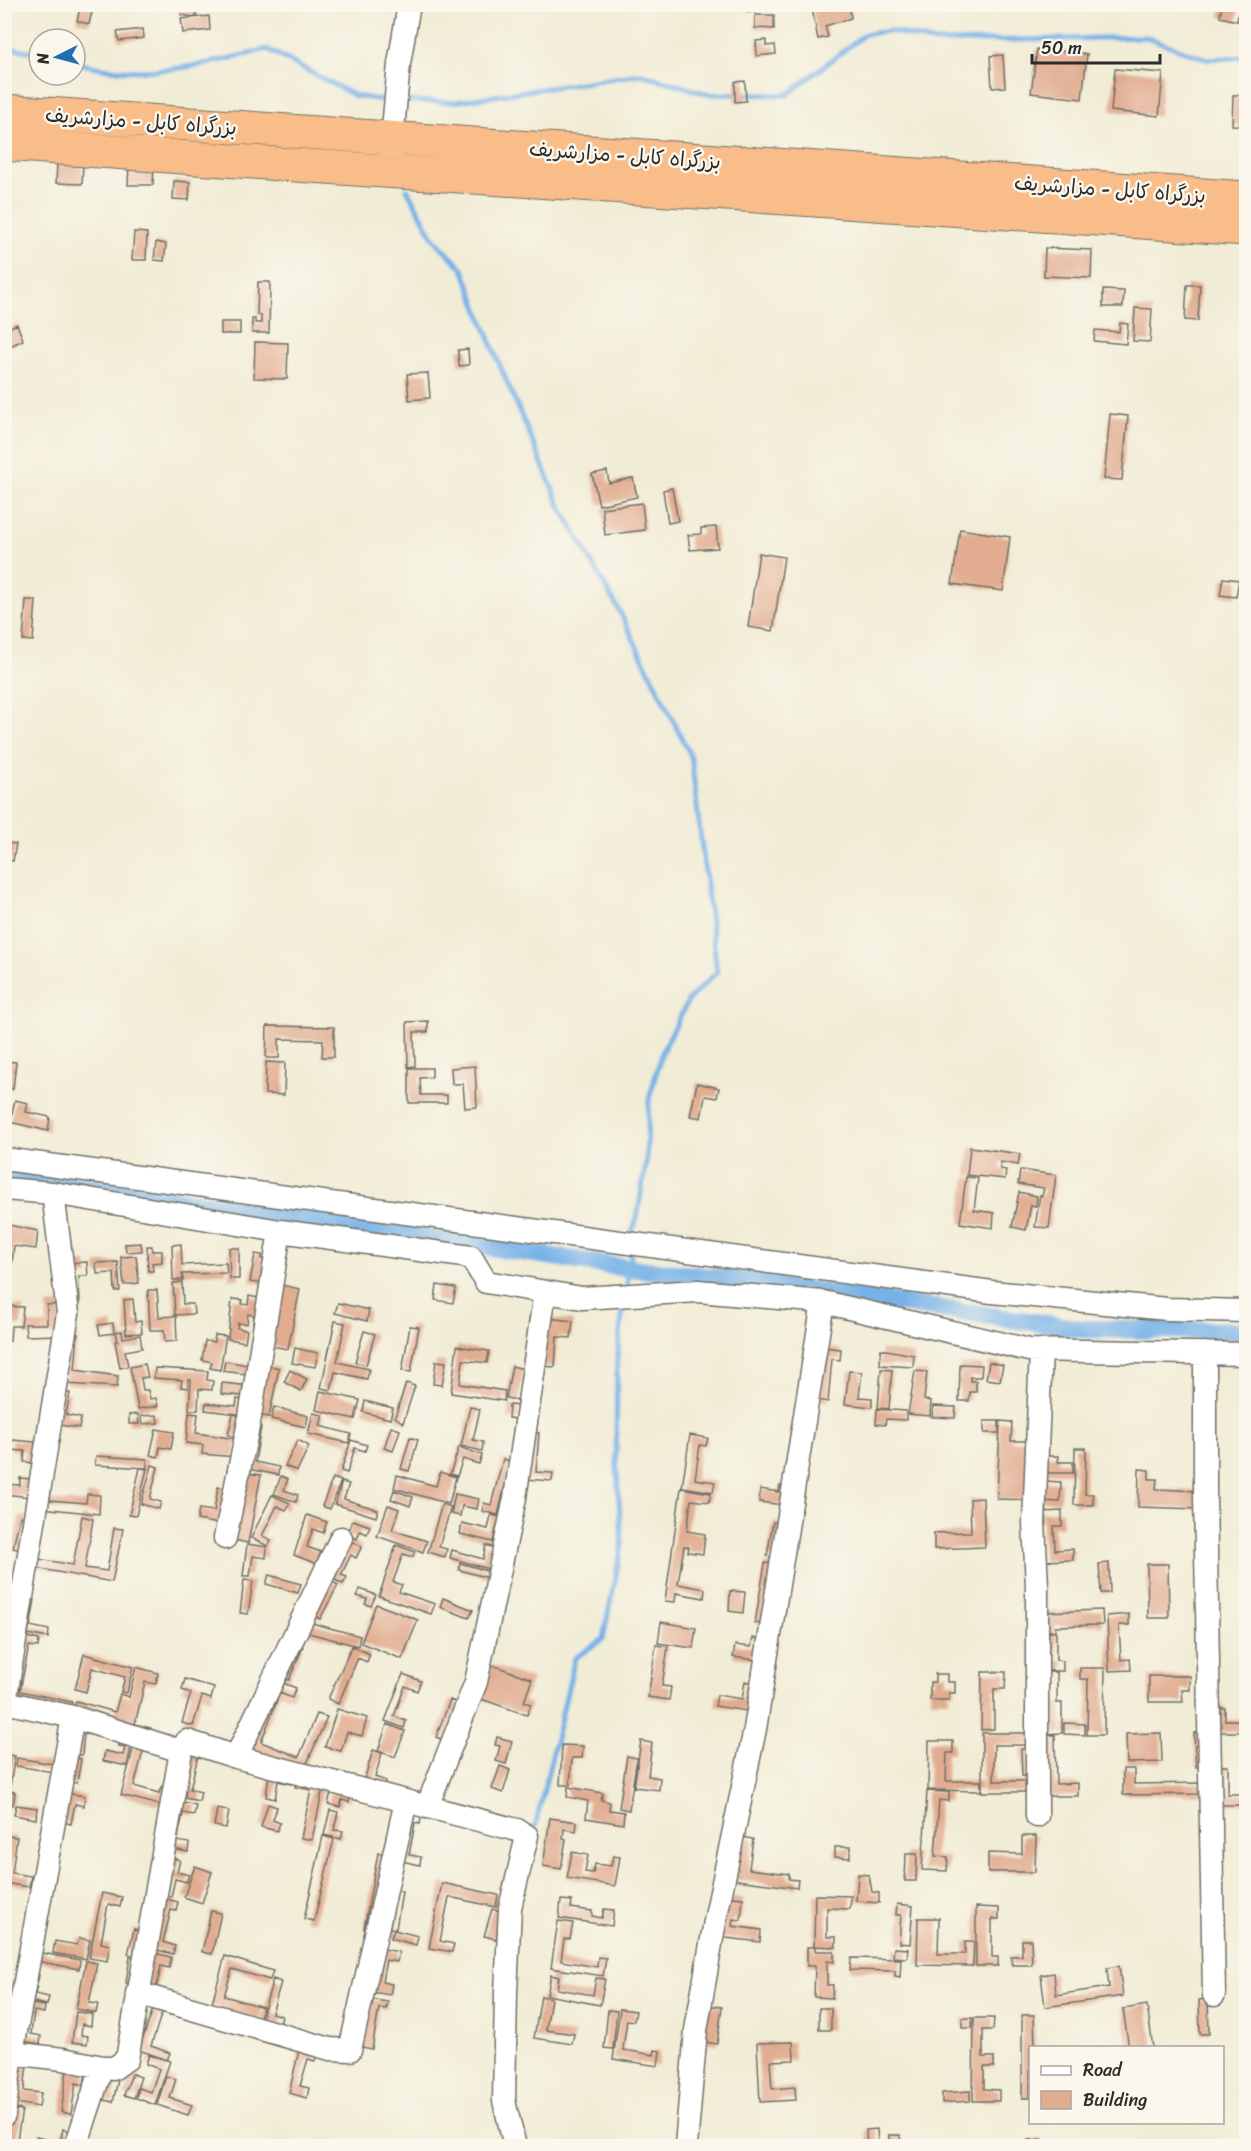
<svg xmlns="http://www.w3.org/2000/svg" width="1251" height="2151" viewBox="0 0 1251 2151" font-family="Sriracha,'Playpen Sans Arabic',sans-serif">
<style>
.lines{fill:none;stroke-linecap:round;stroke-linejoin:round}
.stream{stroke:#76b1e7;stroke-width:5}
.canal{stroke:#76b1e7;stroke-width:18}
.building{fill:#e1ac90}
.minor-casing{stroke:#706f66;stroke-width:25}
.highway-casing{stroke:#706f66;stroke-width:35}
.minor{stroke:#fff;stroke-width:22}
.highway{stroke:#f8bd89;stroke-width:33}
.labels{text-anchor:middle;stroke-width:5;stroke-linejoin:round;paint-order:stroke}
.street-label{font-size:20px;fill:#2b2b2b;stroke:#fbf7ec}
</style>
<rect width="100%" height="100%" fill="#fbf7ec"/>
<filter id="ink" filterUnits="userSpaceOnUse"><feTurbulence type="fractalNoise" baseFrequency=".0167" numOctaves="2"/><feDisplacementMap in="SourceGraphic" scale="12" xChannelSelector="R" yChannelSelector="G"/><feConvolveMatrix kernelMatrix="1 2 1 2 8 2 1 2 1" color-interpolation-filters="sRGB"/></filter>
<filter id="wash" filterUnits="userSpaceOnUse"><feTurbulence type="fractalNoise" baseFrequency=".008" numOctaves="4" result="noise"/><feDisplacementMap in="SourceGraphic" scale="24" xChannelSelector="R" yChannelSelector="G"/><feGaussianBlur stdDeviation="1.35" result="paint"/><feColorMatrix in="noise" values="0 0 0 0 0 0 0 0 0 0 0 0 0 0 0 0 0 1.4 0 .05"/><feComposite in="paint" operator="in"/></filter>
<g filter="url(#wash)">
<rect width="100%" height="100%" fill="#f1ecd5"/>
<g class="lines">
<path class="stream" d="M 4,47 L 39,53
M 75,62 C 137,81 206,66 267,49 L 355,96 L 388,101
M 407,101 L 454,102 L 641,74 L 708,94 L 787,95 L 865,34 L 890,31 L 936,42 L 1146,37 L 1206,59 L 1246,57
M 407,189 L 434,239 L 463,269 L 498,361 L 559,504 L 622,616 L 691,757 L 717,972 L 689,999 L 662,1052 L 649,1099 L 646,1164 L 637,1218 L 630,1238
M 626,1291 L 631,1256 L 629,1250
M 533,1836 L 575,1658 L 603,1639 L 622,1545 L 616,1456 L 617,1361 L 624,1300"/>
<path class="canal" d="M 4,1176 L 156,1196 L 613,1266 L 753,1282 L 1082,1329 L 1246,1331"/>
</g>
<g id="blocks">
<path class="building" d="M 81,4 L 94,4 L 89,24 L 77,21 Z
M 182,4 L 197,4 L 196,17 L 181,15 Z
M 747,4 L 783,4 L 783,7 L 756,8 L 756,11 L 748,12 Z
M 811,4 L 829,4 L 830,8 L 849,4 L 851,18 L 825,26 L 828,37 L 818,39 Z
M 1222,4 L 1240,4 L 1237,21 L 1220,17 Z
M 755,15 L 774,15 L 774,29 L 755,28 Z
M 209,16 L 210,30 L 183,33 L 181,19 Z
M 143,29 L 144,38 L 119,41 L 117,32 Z
M 766,40 L 766,46 L 775,45 L 776,54 L 757,56 L 756,41 Z
M 1037,49 L 1087,54 L 1082,99 L 1031,93 Z
M 1003,55 L 1005,87 L 992,88 L 990,56 Z
M 1115,69 L 1163,73 L 1159,116 L 1111,111 Z
M 745,81 L 746,101 L 735,102 L 735,82 Z
M 1233,95 L 1246,95 L 1245,126 L 1232,125 Z
M 57,163 L 83,164 L 82,184 L 56,183 Z
M 129,164 L 154,165 L 153,185 L 128,185 Z
M 174,181 L 190,182 L 189,200 L 173,199 Z
M 134,232 L 147,233 L 146,260 L 132,260 Z
M 156,242 L 166,244 L 164,261 L 154,260 Z
M 1045,248 L 1092,250 L 1091,278 L 1044,276 Z
M 258,282 L 270,282 L 269,333 L 252,333 L 252,319 L 255,319 L 255,323 L 261,323 L 261,315 L 257,315 Z
M 1187,285 L 1200,285 L 1198,321 L 1185,320 Z
M 1103,290 L 1124,291 L 1123,307 L 1103,307 Z
M 1135,308 L 1152,309 L 1150,342 L 1133,341 Z
M 221,322 L 240,322 L 240,334 L 221,334 Z
M 1120,323 L 1128,324 L 1126,344 L 1094,341 L 1095,330 L 1119,332 Z
M 17,324 L 23,340 L 4,349 L 4,330 Z
M 255,342 L 288,343 L 287,379 L 254,378 Z
M 468,349 L 469,365 L 459,366 L 458,350 Z
M 428,373 L 430,398 L 409,400 L 407,374 Z
M 1110,414 L 1128,416 L 1122,480 L 1104,479 Z
M 607,471 L 609,483 L 633,478 L 637,497 L 599,505 L 592,474 Z
M 672,488 L 678,521 L 668,523 L 663,490 Z
M 642,503 L 645,530 L 605,535 L 602,508 Z
M 716,527 L 718,548 L 690,550 L 688,535 L 701,534 L 701,528 Z
M 960,529 L 1010,537 L 1003,591 L 952,584 Z
M 759,553 L 784,557 L 773,631 L 748,627 Z
M 1223,578 L 1239,580 L 1236,597 L 1220,595 Z
M 26,600 L 36,600 L 33,641 L 23,640 Z
M 7,843 L 16,844 L 13,861 L 5,859 Z
M 428,1021 L 428,1032 L 414,1032 L 415,1066 L 408,1067 L 407,1022 Z
M 267,1026 L 334,1027 L 334,1057 L 322,1057 L 323,1040 L 279,1039 L 279,1058 L 266,1058 Z
M 4,1061 L 16,1062 L 13,1089 L 4,1088 Z
M 266,1062 L 285,1063 L 284,1095 L 265,1094 Z
M 475,1066 L 477,1107 L 465,1108 L 463,1084 L 452,1084 L 451,1068 Z
M 409,1068 L 432,1068 L 432,1077 L 420,1078 L 421,1095 L 447,1095 L 447,1103 L 409,1103 Z
M 697,1083 L 719,1088 L 717,1098 L 705,1096 L 701,1118 L 690,1116 Z
M 15,1100 L 28,1103 L 26,1112 L 50,1117 L 48,1131 L 10,1122 Z
M 970,1147 L 1020,1154 L 1018,1165 L 1001,1162 L 1000,1169 L 1006,1170 L 1005,1179 L 967,1175 Z
M 1020,1170 L 1056,1175 L 1049,1228 L 1035,1227 L 1040,1195 L 1042,1196 L 1044,1188 L 1018,1184 Z
M 966,1177 L 978,1178 L 974,1210 L 994,1213 L 993,1228 L 960,1223 Z
M 1019,1192 L 1037,1196 L 1036,1206 L 1031,1205 L 1026,1230 L 1012,1227 Z
M 4,1224 L 38,1231 L 36,1249 L 14,1246 L 12,1263 L 4,1263 Z
M 141,1243 L 142,1251 L 126,1252 L 125,1244 Z
M 181,1244 L 182,1265 L 226,1263 L 227,1273 L 182,1274 L 183,1280 L 173,1280 L 172,1245 Z
M 147,1246 L 152,1246 L 152,1251 L 162,1251 L 162,1262 L 152,1263 L 153,1271 L 148,1271 Z
M 229,1248 L 239,1248 L 239,1279 L 230,1279 Z
M 255,1254 L 262,1255 L 261,1259 L 266,1260 L 263,1284 L 250,1282 Z
M 136,1256 L 139,1283 L 124,1285 L 121,1257 Z
M 87,1262 L 88,1276 L 79,1276 L 80,1304 L 68,1305 L 66,1263 Z
M 118,1262 L 120,1291 L 115,1291 L 114,1273 L 97,1274 L 96,1263 Z
M 182,1282 L 183,1304 L 193,1304 L 194,1314 L 175,1315 L 173,1283 Z
M 277,1284 L 300,1289 L 288,1349 L 265,1345 Z
M 437,1285 L 456,1288 L 453,1303 L 435,1300 Z
M 148,1290 L 157,1290 L 159,1317 L 176,1316 L 177,1341 L 165,1342 L 164,1330 L 150,1330 Z
M 249,1296 L 259,1298 L 258,1324 L 253,1323 L 254,1315 L 248,1314 L 247,1324 L 238,1323 L 237,1328 L 247,1330 L 245,1342 L 228,1339 L 232,1299 L 243,1300 L 242,1304 L 248,1305 Z
M 133,1299 L 135,1322 L 141,1321 L 142,1333 L 126,1334 L 124,1300 Z
M 338,1303 L 369,1310 L 367,1321 L 335,1313 Z
M 60,1304 L 61,1335 L 26,1336 L 25,1324 L 47,1324 L 47,1305 Z
M 4,1306 L 23,1307 L 21,1326 L 11,1326 L 10,1341 L 4,1340 Z
M 547,1318 L 573,1321 L 571,1338 L 557,1337 L 555,1367 L 543,1366 Z
M 335,1321 L 345,1323 L 337,1362 L 369,1369 L 367,1379 L 335,1372 L 331,1390 L 321,1388 Z
M 113,1323 L 114,1333 L 100,1335 L 98,1325 Z
M 410,1326 L 419,1327 L 411,1372 L 402,1371 Z
M 122,1331 L 123,1338 L 140,1335 L 142,1348 L 125,1351 L 128,1366 L 120,1368 L 115,1341 L 118,1341 L 116,1332 Z
M 364,1331 L 375,1334 L 366,1365 L 355,1362 Z
M 67,1333 L 78,1334 L 75,1370 L 118,1376 L 117,1387 L 65,1384 Z
M 215,1335 L 226,1336 L 220,1370 L 210,1368 L 212,1362 L 202,1360 L 205,1341 L 214,1342 Z
M 457,1346 L 489,1351 L 487,1363 L 463,1360 L 460,1384 L 505,1391 L 504,1401 L 451,1393 Z
M 822,1347 L 841,1349 L 840,1360 L 832,1359 L 828,1402 L 816,1400 Z
M 295,1348 L 318,1353 L 315,1367 L 292,1363 Z
M 881,1349 L 914,1355 L 913,1367 L 880,1365 Z
M 225,1361 L 254,1366 L 253,1375 L 223,1371 Z
M 436,1361 L 446,1362 L 442,1385 L 433,1384 Z
M 989,1362 L 1003,1365 L 1000,1381 L 986,1379 Z
M 145,1364 L 148,1377 L 141,1378 L 143,1390 L 148,1390 L 150,1399 L 156,1398 L 158,1406 L 138,1409 L 130,1367 Z
M 263,1364 L 279,1368 L 269,1417 L 259,1415 Z
M 960,1364 L 982,1365 L 981,1377 L 970,1377 L 970,1381 L 976,1381 L 976,1392 L 970,1392 L 969,1401 L 959,1401 Z
M 512,1366 L 524,1369 L 519,1401 L 506,1398 Z
M 155,1368 L 208,1371 L 207,1380 L 213,1381 L 212,1390 L 199,1389 L 198,1410 L 189,1410 L 191,1380 L 188,1380 L 188,1388 L 181,1387 L 182,1380 L 154,1378 Z
M 881,1369 L 892,1370 L 889,1409 L 878,1408 Z
M 290,1370 L 307,1379 L 301,1391 L 284,1382 Z
M 849,1371 L 862,1372 L 859,1397 L 872,1398 L 872,1407 L 845,1404 Z
M 915,1371 L 927,1372 L 924,1400 L 931,1401 L 930,1416 L 908,1414 Z
M 222,1383 L 250,1386 L 246,1415 L 205,1410 L 206,1403 L 236,1406 L 237,1399 L 242,1400 L 242,1396 L 221,1394 Z
M 406,1383 L 415,1386 L 403,1423 L 395,1417 Z
M 59,1391 L 70,1393 L 66,1415 L 81,1418 L 79,1428 L 53,1424 Z
M 320,1391 L 360,1400 L 355,1419 L 316,1410 Z
M 365,1401 L 393,1408 L 390,1419 L 363,1412 Z
M 509,1405 L 519,1406 L 518,1419 L 508,1418 Z
M 933,1406 L 956,1407 L 955,1418 L 932,1417 Z
M 274,1407 L 308,1416 L 306,1427 L 271,1419 Z
M 470,1407 L 480,1409 L 473,1440 L 483,1442 L 482,1451 L 461,1446 Z
M 877,1409 L 906,1411 L 906,1420 L 886,1419 L 885,1425 L 876,1424 Z
M 189,1413 L 198,1414 L 196,1433 L 237,1439 L 235,1457 L 202,1454 L 203,1445 L 186,1443 Z
M 313,1413 L 323,1415 L 320,1426 L 351,1434 L 349,1443 L 308,1434 Z
M 138,1414 L 139,1424 L 129,1424 L 129,1415 Z
M 233,1414 L 244,1417 L 239,1437 L 228,1435 Z
M 157,1415 L 158,1423 L 142,1424 L 141,1416 Z
M 984,1421 L 999,1421 L 999,1433 L 984,1433 Z
M 1000,1421 L 1012,1422 L 1011,1441 L 1034,1441 L 1031,1500 L 997,1499 Z
M 251,1425 L 261,1427 L 255,1462 L 279,1467 L 278,1475 L 243,1468 Z
M 391,1427 L 400,1430 L 393,1451 L 384,1448 Z
M 156,1429 L 174,1432 L 171,1449 L 160,1447 L 158,1457 L 150,1455 Z
M 531,1432 L 539,1433 L 536,1472 L 553,1473 L 552,1481 L 526,1479 Z
M 690,1435 L 708,1438 L 706,1446 L 700,1445 L 695,1479 L 715,1482 L 713,1492 L 682,1487 Z
M 410,1437 L 418,1440 L 409,1471 L 401,1469 Z
M 12,1440 L 35,1442 L 34,1463 L 24,1462 L 25,1451 L 11,1450 Z
M 298,1440 L 309,1446 L 297,1471 L 285,1466 Z
M 351,1440 L 367,1445 L 365,1451 L 355,1448 L 347,1473 L 341,1471 Z
M 459,1447 L 482,1455 L 479,1464 L 463,1459 L 457,1476 L 450,1474 Z
M 1075,1448 L 1086,1448 L 1085,1494 L 1093,1494 L 1093,1505 L 1074,1505 Z
M 96,1456 L 147,1459 L 147,1468 L 95,1465 Z
M 1043,1456 L 1059,1456 L 1058,1462 L 1073,1462 L 1073,1473 L 1043,1473 Z
M 503,1459 L 511,1461 L 498,1515 L 482,1511 L 484,1503 L 491,1505 Z
M 152,1465 L 158,1467 L 150,1499 L 161,1502 L 159,1509 L 141,1504 Z
M 140,1468 L 147,1469 L 136,1516 L 129,1515 Z
M 1139,1469 L 1149,1470 L 1149,1479 L 1157,1479 L 1156,1489 L 1199,1491 L 1198,1509 L 1138,1507 Z
M 241,1472 L 261,1475 L 248,1543 L 229,1539 Z
M 440,1472 L 456,1477 L 449,1504 L 394,1488 L 397,1475 L 436,1486 Z
M 52,1473 L 50,1500 L 86,1503 L 87,1494 L 100,1495 L 99,1514 L 41,1508 Z
M 281,1476 L 288,1479 L 284,1490 L 298,1495 L 296,1502 L 274,1494 Z
M 20,1478 L 32,1479 L 30,1497 L 4,1494 L 4,1484 L 20,1485 Z
M 333,1478 L 341,1481 L 330,1509 L 322,1506 Z
M 1044,1481 L 1061,1482 L 1060,1502 L 1043,1501 Z
M 342,1482 L 349,1484 L 344,1499 L 378,1510 L 376,1517 L 335,1504 Z
M 780,1486 L 787,1486 L 784,1505 L 759,1502 L 760,1489 L 779,1492 Z
M 218,1487 L 230,1489 L 225,1525 L 197,1520 L 199,1509 L 214,1511 Z
M 681,1488 L 711,1493 L 709,1502 L 691,1500 L 687,1531 L 705,1534 L 703,1554 L 688,1552 L 689,1547 L 684,1546 L 678,1584 L 705,1589 L 704,1598 L 676,1593 L 675,1602 L 665,1601 Z
M 394,1490 L 413,1497 L 410,1506 L 391,1499 Z
M 455,1494 L 479,1499 L 477,1509 L 462,1506 L 460,1516 L 451,1514 Z
M 272,1495 L 290,1503 L 286,1510 L 277,1506 L 262,1536 L 271,1540 L 268,1546 L 251,1538 Z
M 983,1498 L 985,1547 L 934,1549 L 934,1533 L 971,1532 L 970,1499 Z
M 442,1504 L 451,1507 L 439,1547 L 447,1549 L 445,1557 L 428,1552 Z
M 388,1505 L 399,1509 L 392,1530 L 427,1541 L 423,1552 L 377,1536 Z
M 1062,1511 L 1062,1526 L 1054,1526 L 1055,1550 L 1073,1549 L 1073,1560 L 1043,1561 L 1042,1512 Z
M 307,1515 L 327,1522 L 323,1533 L 313,1529 L 307,1547 L 324,1553 L 320,1565 L 294,1555 Z
M 491,1515 L 499,1517 L 493,1542 L 460,1534 L 462,1523 L 488,1529 Z
M 20,1516 L 31,1518 L 24,1551 L 13,1548 Z
M 82,1516 L 93,1519 L 85,1568 L 107,1571 L 114,1528 L 123,1529 L 112,1582 L 30,1567 L 39,1559 L 73,1565 Z
M 353,1520 L 370,1526 L 367,1534 L 360,1531 L 357,1539 L 347,1535 Z
M 773,1522 L 782,1524 L 775,1558 L 767,1556 Z
M 345,1538 L 362,1546 L 356,1558 L 351,1555 L 341,1575 L 347,1577 L 343,1584 L 327,1576 Z
M 247,1544 L 267,1547 L 266,1558 L 253,1556 L 250,1576 L 243,1576 Z
M 396,1545 L 415,1552 L 413,1557 L 403,1554 L 393,1582 L 402,1585 L 399,1592 L 435,1604 L 431,1614 L 379,1596 Z
M 486,1545 L 495,1548 L 489,1569 L 450,1558 L 452,1550 L 483,1559 Z
M 460,1563 L 491,1572 L 489,1578 L 459,1570 Z
M 765,1563 L 776,1564 L 766,1625 L 755,1623 Z
M 1109,1563 L 1110,1593 L 1101,1593 L 1099,1564 Z
M 1147,1564 L 1168,1564 L 1169,1618 L 1148,1618 Z
M 269,1575 L 301,1584 L 298,1593 L 266,1584 Z
M 324,1577 L 338,1585 L 320,1619 L 306,1611 Z
M 244,1580 L 253,1581 L 248,1614 L 240,1613 Z
M 360,1589 L 376,1595 L 371,1606 L 365,1604 L 367,1599 L 357,1596 Z
M 730,1591 L 745,1592 L 743,1613 L 729,1611 Z
M 28,1598 L 35,1600 L 30,1626 L 49,1630 L 48,1638 L 22,1633 Z
M 443,1598 L 473,1610 L 469,1618 L 440,1607 Z
M 376,1604 L 418,1620 L 402,1659 L 361,1643 Z
M 1102,1610 L 1103,1625 L 1055,1626 L 1055,1631 L 1041,1631 L 1041,1612 Z
M 1129,1614 L 1129,1625 L 1119,1625 L 1121,1660 L 1130,1659 L 1131,1670 L 1109,1671 L 1107,1616 Z
M 304,1621 L 360,1636 L 358,1646 L 301,1631 Z
M 661,1622 L 696,1628 L 693,1648 L 658,1643 Z
M 1044,1632 L 1056,1632 L 1056,1660 L 1063,1661 L 1063,1671 L 1043,1671 Z
M 22,1636 L 39,1640 L 38,1647 L 29,1646 L 20,1691 L 72,1702 L 70,1711 L 10,1699 Z
M 753,1638 L 759,1639 L 756,1660 L 733,1657 L 735,1645 L 751,1647 Z
M 293,1643 L 303,1647 L 289,1680 L 279,1676 Z
M 656,1645 L 668,1647 L 662,1686 L 671,1687 L 669,1700 L 648,1697 Z
M 352,1646 L 370,1654 L 367,1662 L 358,1658 L 338,1704 L 328,1699 Z
M 84,1654 L 133,1667 L 127,1693 L 121,1692 L 125,1677 L 92,1668 L 86,1692 L 75,1689 Z
M 492,1665 L 532,1679 L 524,1702 L 531,1704 L 527,1715 L 481,1699 Z
M 136,1667 L 158,1673 L 156,1684 L 145,1682 L 135,1724 L 151,1728 L 149,1736 L 73,1712 L 76,1701 L 115,1712 L 120,1694 L 129,1697 Z
M 1080,1668 L 1105,1668 L 1104,1735 L 1087,1735 L 1088,1679 L 1080,1679 Z
M 982,1672 L 1006,1672 L 1005,1689 L 994,1689 L 994,1729 L 981,1730 Z
M 1043,1672 L 1057,1672 L 1057,1703 L 1062,1703 L 1062,1733 L 1043,1734 Z
M 403,1674 L 421,1681 L 417,1691 L 405,1686 L 394,1716 L 406,1721 L 404,1728 L 385,1721 Z
M 935,1674 L 947,1674 L 947,1682 L 955,1682 L 955,1693 L 949,1693 L 949,1700 L 930,1700 L 930,1682 L 935,1682 Z
M 1149,1676 L 1190,1676 L 1190,1690 L 1182,1690 L 1183,1702 L 1149,1702 Z
M 185,1679 L 214,1688 L 211,1699 L 202,1696 L 193,1726 L 182,1723 L 191,1693 L 182,1690 Z
M 275,1680 L 296,1688 L 292,1698 L 280,1693 L 261,1742 L 299,1757 L 317,1714 L 327,1717 L 305,1768 L 247,1751 Z
M 745,1681 L 751,1683 L 746,1711 L 715,1706 L 717,1695 L 742,1699 Z
M 450,1700 L 460,1704 L 446,1741 L 436,1737 Z
M 1217,1708 L 1225,1708 L 1225,1720 L 1246,1720 L 1246,1732 L 1217,1732 Z
M 337,1709 L 367,1718 L 362,1736 L 347,1732 L 341,1751 L 325,1747 Z
M 1064,1723 L 1085,1724 L 1085,1735 L 1064,1734 Z
M 75,1724 L 94,1735 L 84,1734 L 82,1755 L 72,1754 Z
M 387,1724 L 405,1731 L 395,1757 L 378,1751 Z
M 1204,1732 L 1206,1767 L 1196,1767 L 1194,1733 Z
M 982,1733 L 1032,1733 L 1032,1745 L 994,1745 L 994,1781 L 1032,1781 L 1032,1792 L 982,1792 Z
M 1161,1733 L 1162,1762 L 1127,1763 L 1126,1734 Z
M 1043,1735 L 1055,1735 L 1056,1784 L 1078,1783 L 1078,1796 L 1043,1796 Z
M 121,1736 L 133,1739 L 127,1766 L 103,1761 L 105,1751 L 123,1755 L 125,1747 L 119,1746 Z
M 497,1737 L 512,1741 L 506,1764 L 496,1761 L 500,1746 L 495,1745 Z
M 641,1741 L 652,1743 L 648,1776 L 660,1778 L 659,1790 L 634,1787 Z
M 929,1741 L 953,1741 L 953,1753 L 947,1753 L 946,1781 L 981,1781 L 981,1791 L 928,1790 Z
M 135,1742 L 145,1744 L 134,1786 L 159,1793 L 161,1787 L 168,1789 L 164,1806 L 121,1795 Z
M 562,1745 L 583,1746 L 582,1758 L 572,1758 L 570,1785 L 560,1785 Z
M 1021,1749 L 1032,1749 L 1033,1776 L 1022,1776 Z
M 373,1750 L 382,1753 L 375,1777 L 386,1781 L 383,1790 L 363,1784 Z
M 190,1754 L 198,1756 L 190,1789 L 201,1792 L 199,1801 L 180,1797 Z
M 6,1755 L 15,1756 L 9,1791 L 15,1792 L 13,1805 L 4,1804 Z
M 627,1756 L 637,1758 L 629,1810 L 619,1808 Z
M 73,1757 L 81,1759 L 77,1783 L 69,1782 Z
M 17,1758 L 60,1765 L 59,1773 L 16,1766 Z
M 500,1766 L 510,1770 L 503,1793 L 492,1789 Z
M 1217,1766 L 1228,1766 L 1228,1794 L 1246,1794 L 1246,1805 L 1217,1805 Z
M 270,1768 L 293,1772 L 291,1784 L 278,1781 L 275,1799 L 266,1797 Z
M 1123,1769 L 1134,1769 L 1134,1784 L 1205,1783 L 1205,1794 L 1123,1795 Z
M 297,1778 L 324,1783 L 312,1840 L 301,1838 L 311,1790 L 295,1787 Z
M 333,1785 L 352,1790 L 349,1802 L 342,1800 L 340,1807 L 328,1804 Z
M 568,1787 L 603,1793 L 601,1800 L 610,1802 L 609,1810 L 624,1812 L 623,1824 L 586,1818 L 588,1801 L 567,1797 Z
M 927,1791 L 949,1792 L 949,1801 L 939,1800 L 935,1856 L 948,1857 L 947,1871 L 922,1870 Z
M 67,1793 L 85,1796 L 84,1806 L 75,1804 L 71,1824 L 62,1822 Z
M 179,1801 L 196,1805 L 194,1815 L 183,1813 L 177,1841 L 189,1843 L 188,1852 L 168,1848 Z
M 268,1804 L 277,1807 L 273,1820 L 280,1823 L 277,1831 L 261,1827 Z
M 16,1805 L 37,1808 L 36,1819 L 14,1815 Z
M 217,1809 L 229,1811 L 226,1828 L 214,1826 Z
M 330,1810 L 338,1812 L 334,1830 L 343,1831 L 341,1839 L 324,1835 Z
M 407,1811 L 422,1814 L 420,1824 L 415,1823 L 409,1855 L 421,1857 L 420,1865 L 397,1860 Z
M 550,1818 L 577,1822 L 576,1831 L 564,1829 L 563,1838 L 566,1839 L 561,1869 L 543,1866 Z
M 9,1836 L 17,1837 L 12,1873 L 31,1876 L 29,1887 L 4,1883 Z
M 323,1836 L 334,1839 L 314,1921 L 304,1919 Z
M 736,1836 L 753,1839 L 749,1869 L 789,1874 L 789,1879 L 798,1880 L 797,1888 L 730,1879 Z
M 1022,1836 L 1036,1836 L 1035,1872 L 988,1872 L 988,1853 L 1022,1854 Z
M 835,1847 L 850,1847 L 850,1858 L 835,1857 Z
M 572,1852 L 588,1855 L 585,1872 L 593,1873 L 595,1864 L 611,1866 L 613,1856 L 620,1857 L 615,1886 L 567,1878 Z
M 378,1853 L 387,1854 L 373,1931 L 364,1929 Z
M 906,1854 L 917,1854 L 916,1881 L 905,1881 Z
M 169,1857 L 180,1860 L 177,1872 L 189,1875 L 187,1882 L 175,1879 L 171,1897 L 160,1894 Z
M 195,1866 L 212,1872 L 202,1903 L 184,1897 Z
M 858,1874 L 869,1875 L 872,1892 L 879,1893 L 879,1903 L 856,1901 Z
M 442,1883 L 498,1895 L 496,1907 L 449,1897 L 440,1941 L 454,1944 L 452,1952 L 429,1948 Z
M 392,1890 L 402,1892 L 396,1929 L 385,1927 Z
M 102,1893 L 122,1897 L 120,1907 L 108,1904 L 101,1943 L 110,1945 L 107,1961 L 89,1958 Z
M 815,1895 L 851,1896 L 850,1909 L 827,1908 L 827,1937 L 836,1937 L 836,1947 L 814,1946 Z
M 723,1896 L 743,1898 L 741,1920 L 733,1919 L 732,1926 L 761,1930 L 760,1942 L 718,1937 Z
M 163,1898 L 178,1902 L 176,1911 L 171,1910 L 163,1942 L 175,1946 L 173,1954 L 150,1948 Z
M 561,1900 L 572,1901 L 571,1908 L 592,1911 L 592,1916 L 602,1918 L 604,1909 L 614,1910 L 612,1926 L 559,1918 Z
M 897,1904 L 913,1906 L 910,1944 L 899,1943 L 901,1915 L 896,1915 Z
M 976,1907 L 999,1908 L 999,1919 L 992,1919 L 992,1957 L 998,1957 L 998,1966 L 976,1966 Z
M 492,1909 L 503,1912 L 496,1939 L 484,1936 Z
M 211,1911 L 221,1913 L 212,1954 L 202,1952 Z
M 918,1918 L 939,1918 L 938,1954 L 965,1954 L 965,1942 L 974,1942 L 973,1966 L 917,1965 Z
M 558,1921 L 573,1923 L 570,1939 L 564,1939 L 561,1961 L 597,1967 L 598,1957 L 606,1958 L 603,1976 L 551,1968 Z
M 134,1929 L 143,1932 L 138,1956 L 128,1954 Z
M 394,1930 L 418,1936 L 416,1945 L 391,1938 Z
M 79,1938 L 90,1940 L 86,1959 L 53,1953 L 55,1941 L 77,1945 Z
M 1022,1940 L 1031,1940 L 1032,1965 L 1012,1965 L 1011,1956 L 1022,1956 Z
M 807,1947 L 815,1947 L 815,1951 L 834,1951 L 834,1962 L 827,1961 L 827,1985 L 833,1985 L 832,1998 L 814,1997 L 815,1966 L 807,1966 Z
M 379,1948 L 399,1952 L 397,1962 L 386,1960 L 382,1982 L 392,1984 L 390,1995 L 371,1992 Z
M 894,1948 L 908,1949 L 907,1958 L 893,1957 Z
M 37,1952 L 80,1960 L 79,1969 L 36,1961 Z
M 151,1952 L 171,1957 L 169,1968 L 161,1966 L 156,1989 L 143,1986 Z
M 225,1956 L 273,1971 L 270,1980 L 232,1969 L 224,1996 L 263,2007 L 259,2020 L 211,2006 Z
M 130,1957 L 138,1959 L 135,1985 L 126,1983 Z
M 851,1958 L 901,1959 L 900,1977 L 895,1976 L 895,1971 L 850,1970 Z
M 86,1961 L 97,1963 L 89,2003 L 98,2004 L 96,2013 L 76,2009 Z
M 1119,1966 L 1123,1996 L 1045,2007 L 1041,1975 L 1054,1973 L 1056,1995 L 1109,1987 L 1107,1968 Z
M 33,1974 L 39,1975 L 35,1994 L 49,1997 L 47,2005 L 28,2001 Z
M 551,1975 L 559,1977 L 557,1989 L 593,1995 L 596,1978 L 605,1979 L 600,2005 L 547,1995 Z
M 273,1979 L 281,1982 L 272,2013 L 282,2016 L 280,2026 L 261,2020 Z
M 541,1996 L 551,1998 L 546,2030 L 574,2034 L 572,2044 L 534,2038 Z
M 369,1999 L 388,2002 L 386,2009 L 379,2008 L 372,2049 L 362,2047 Z
M 1208,1999 L 1209,2034 L 1200,2034 L 1199,2000 Z
M 156,2000 L 173,2006 L 170,2015 L 162,2012 L 151,2046 L 170,2053 L 167,2060 L 139,2050 Z
M 27,2003 L 45,2006 L 44,2013 L 34,2011 L 31,2034 L 41,2036 L 40,2044 L 21,2041 Z
M 704,2005 L 722,2007 L 717,2044 L 699,2041 Z
M 1147,2005 L 1153,2048 L 1129,2048 L 1123,2009 Z
M 819,2008 L 831,2008 L 831,2030 L 819,2030 Z
M 620,2009 L 636,2011 L 634,2021 L 627,2020 L 623,2050 L 654,2055 L 655,2050 L 660,2051 L 658,2066 L 613,2059 Z
M 608,2010 L 617,2011 L 613,2049 L 604,2048 Z
M 76,2012 L 92,2014 L 91,2026 L 82,2024 L 81,2035 L 88,2036 L 87,2044 L 72,2042 Z
M 1022,2015 L 1034,2015 L 1035,2048 L 1030,2048 L 1030,2098 L 1022,2098 Z
M 962,2018 L 972,2018 L 972,2028 L 962,2028 Z
M 974,2018 L 994,2018 L 993,2030 L 983,2030 L 983,2057 L 994,2057 L 994,2067 L 984,2067 L 984,2089 L 999,2090 L 999,2101 L 973,2101 Z
M 793,2042 L 794,2060 L 770,2061 L 772,2089 L 795,2087 L 796,2100 L 760,2102 L 757,2043 Z
M 300,2046 L 318,2051 L 315,2061 L 308,2059 L 300,2086 L 309,2088 L 307,2098 L 289,2093 Z
M 149,2055 L 170,2061 L 155,2105 L 136,2098 L 139,2088 L 151,2092 L 159,2069 L 146,2064 Z
M 15,2063 L 27,2065 L 24,2091 L 41,2093 L 39,2107 L 9,2102 Z
M 67,2070 L 86,2073 L 84,2085 L 76,2083 L 71,2114 L 61,2112 Z
M 105,2072 L 119,2075 L 113,2102 L 99,2099 Z
M 132,2074 L 141,2077 L 134,2098 L 124,2095 Z
M 166,2076 L 176,2079 L 170,2098 L 192,2105 L 188,2115 L 157,2105 Z
M 970,2091 L 970,2101 L 942,2103 L 942,2093 Z
M 8,2108 L 22,2110 L 16,2146 L 4,2145 Z
M 63,2129 L 73,2132 L 70,2146 L 34,2146 L 36,2137 L 60,2143 Z
M 877,2129 L 878,2146 L 867,2146 L 866,2130 Z
M 889,2135 L 900,2135 L 901,2146 L 889,2146 Z
M 1042,2139 L 1043,2146 L 1028,2146 L 1028,2140 Z
M 993,2142 L 993,2146 L 975,2146 L 974,2144 Z"/>
</g>
</g>
<g filter="url(#ink)">
<use href="#blocks" fill-opacity="0" stroke="#706f66" stroke-width="1.5"/>
<g class="lines">
<defs>
<path id="minor" d="M 391,151 L 399,64 L 409,4
M 4,1159 L 992,1292 L 1167,1309 L 1246,1311
M 4,1189 L 53,1193 L 280,1231 L 471,1257 L 486,1282 L 582,1298 L 698,1291 L 823,1302 L 1029,1350 L 1246,1354
M 53,1193 L 68,1313 L 5,1702 L 73,1717 L 181,1751 L 187,1741 L 236,1757 L 517,1830 L 527,1836 L 510,1908 L 506,1992 L 504,2101 L 515,2146
M 1205,1353 L 1205,1495 L 1214,1995
M 225,1538 L 250,1417 L 280,1231
M 236,1757 L 341,1538
M 427,1807 L 476,1682 L 515,1498 L 545,1292
M 1037,1816 L 1037,1586 L 1034,1523 L 1041,1350
M 137,1993 L 330,2049 L 350,2050 L 406,1801
M 4,2052 L 63,2059 L 113,2069 L 127,2059 L 181,1751
M 4,2115 L 12,2053 L 73,1717
M 76,2146 L 102,2067
M 686,2146 L 696,2030 L 715,1921 L 755,1729 L 823,1302"/>
<path id="highway" d="M 4,111 L 1246,198
M 4,144 C 418,176 833,198 1246,229"/>
</defs>
<use href="#minor" class="minor-casing"/>
<use href="#highway" class="highway-casing"/>
<use href="#minor" class="minor"/>
<use href="#highway" class="highway"/>
</g>
</g>
<g class="labels">
<g class="street-label">
<text transform="translate(141 121) rotate(4)" y="7">بزرگراه کابل - مزارشریف</text>
<text transform="translate(625 155) rotate(4)" y="7">بزرگراه کابل - مزارشریف</text>
<text transform="translate(1110 189) rotate(4)" y="7">بزرگراه کابل - مزارشریف</text>
</g>
</g>
<rect width="1251" height="2151" fill="none" stroke="#fbf7ec" stroke-width="24"/>
<rect x="1029" y="2046" width="195" height="78" fill="#fbf7ec" stroke="#a8a59f" stroke-width="1.5"/>
<rect x="1041" y="2066" width="30" height="9" fill="#ffffff" stroke="#a8a59f" stroke-width="1.5"/>
<text x="1083" y="2076" font-size="18" fill="#2b2b2b">Road</text>
<rect x="1041" y="2091" width="30" height="18" fill="#e1ac90" stroke="#a8a59f" stroke-width="1.5"/>
<text x="1083" y="2106" font-size="18" fill="#2b2b2b">Building</text>
<g transform="translate(57 57) rotate(264)"><circle r="28" fill="#fbf7ec" stroke="#a8a59f" stroke-width="1.5"/>
<path d="M0-4.5L10 22L0 15L-10 22Z" fill="#1f6fb2"/>
<text y="-9" font-size="16" font-weight="bold" text-anchor="middle" fill="#2b2b2b">N</text>
</g>
<path d="M1032 54v9h128v-9" fill="none" stroke="#2b2b2b" stroke-width="3"/>
<text x="1041" y="54" font-size="18" fill="#2b2b2b" stroke="#fbf7ec" stroke-width="4.5" paint-order="stroke">50 m</text>
</svg>
